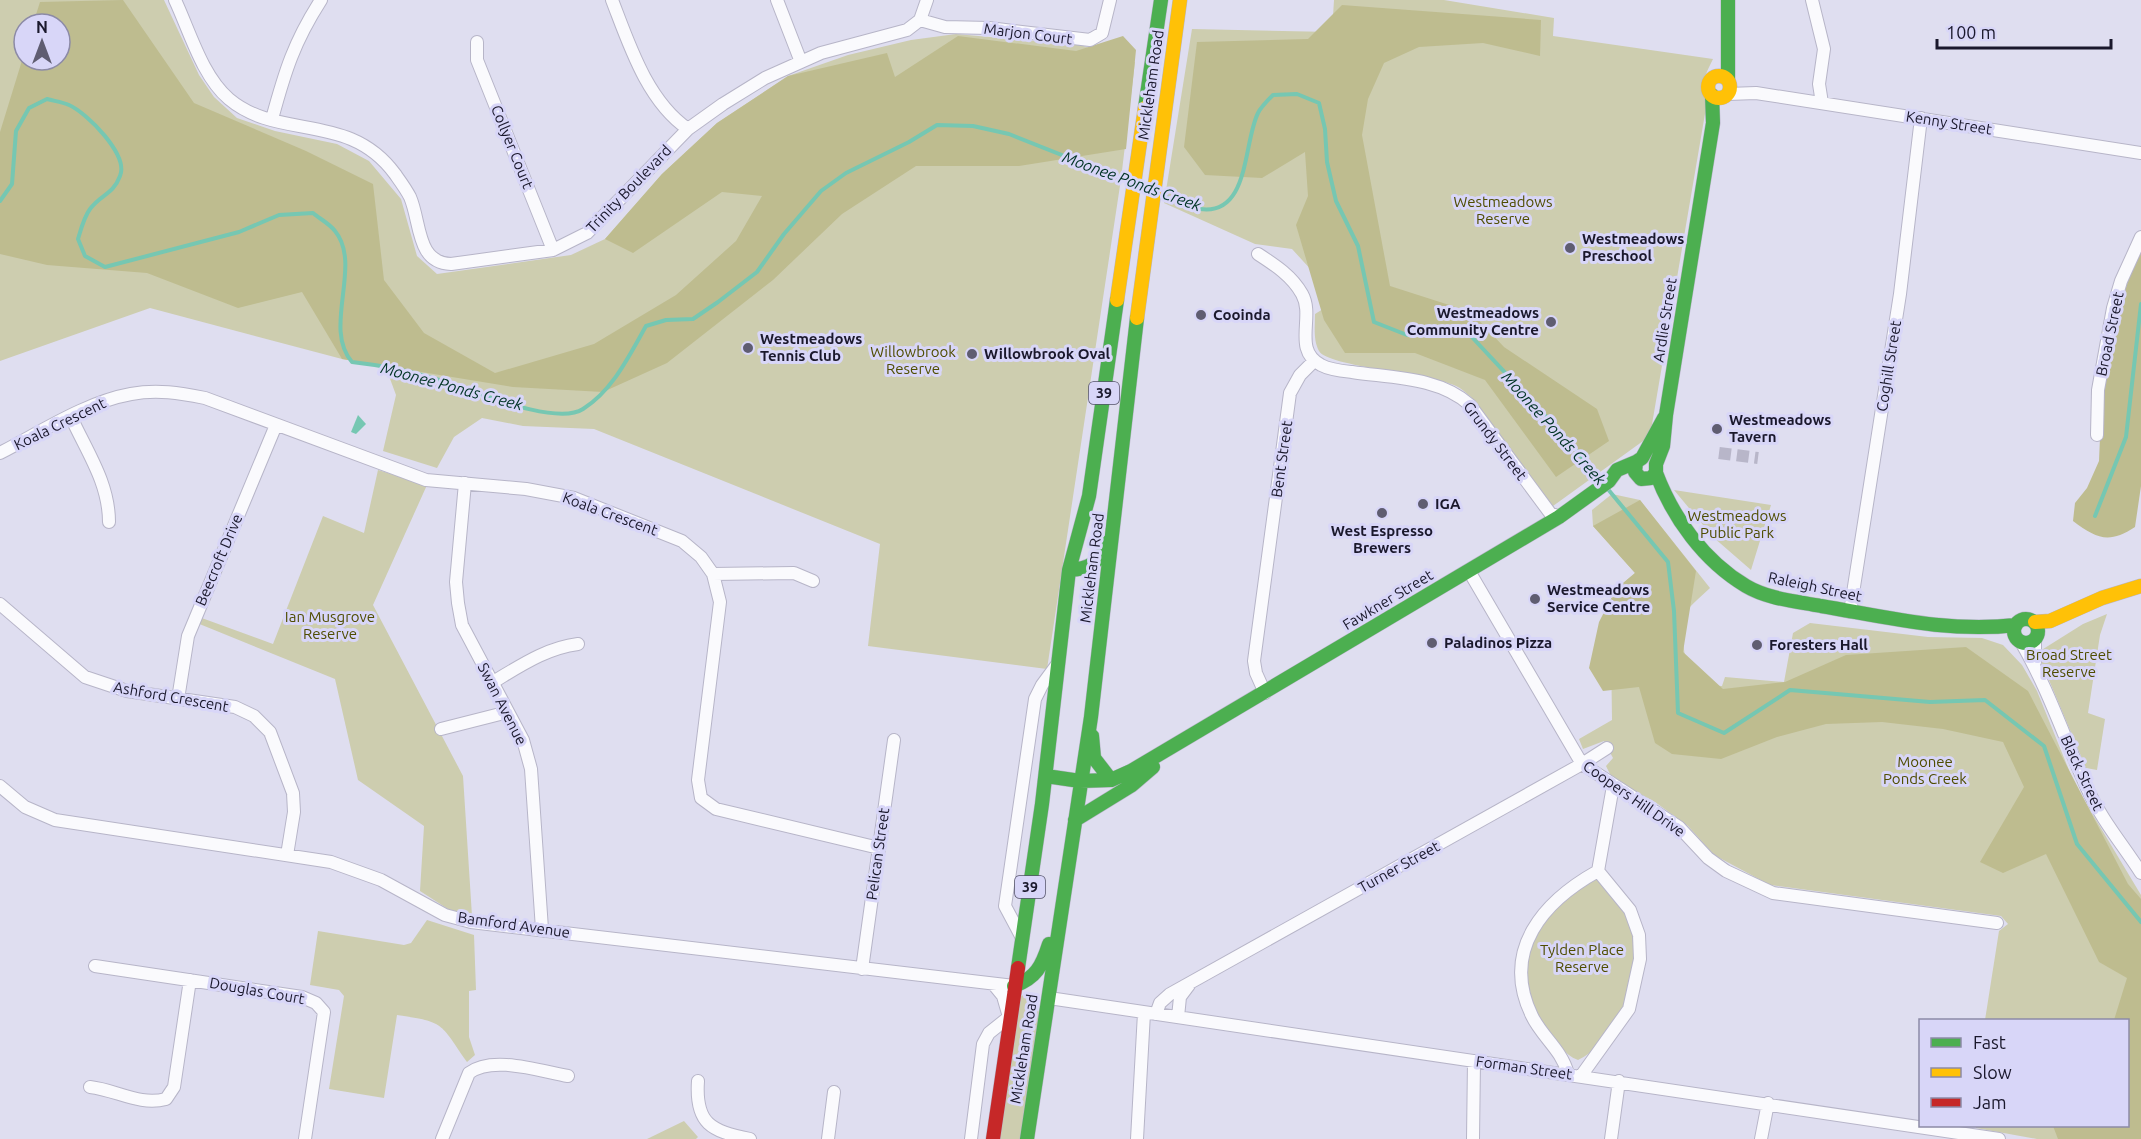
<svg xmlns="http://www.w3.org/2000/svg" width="2141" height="1139" viewBox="0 0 2141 1139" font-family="Ubuntu,sans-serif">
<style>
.green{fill:#cdcdaf;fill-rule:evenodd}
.forest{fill:#bebc8f}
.water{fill:#76c7b2}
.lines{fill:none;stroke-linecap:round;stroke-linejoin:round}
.stream{stroke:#76c7b2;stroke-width:4}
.street-tunnel{stroke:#b8b6c9;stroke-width:12;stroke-dasharray:12 6;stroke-linecap:butt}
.street-casing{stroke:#b7b5c8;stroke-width:14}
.fast-casing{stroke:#b7b5c8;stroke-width:15}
.slow-casing{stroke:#b7b5c8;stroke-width:15}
.jam-casing{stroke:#b7b5c8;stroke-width:15}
.street{stroke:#fafafd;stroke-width:12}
.fast{stroke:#4caf50;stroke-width:14}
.slow{stroke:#ffc107;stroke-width:14}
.jam{stroke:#c62828;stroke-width:14}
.poi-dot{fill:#5f5d71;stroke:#d8d6f8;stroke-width:2}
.labels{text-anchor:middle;stroke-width:6;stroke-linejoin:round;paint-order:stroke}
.shield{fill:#d8d6f8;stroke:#535169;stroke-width:1.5}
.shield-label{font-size:14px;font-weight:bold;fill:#1a182c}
.street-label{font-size:15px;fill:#1a182c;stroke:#d8d6f8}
.park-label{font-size:15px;fill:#4f4d00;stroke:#d8d6f8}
.poi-label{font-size:15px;font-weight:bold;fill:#1a182c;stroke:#d8d6f8;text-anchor:start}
.water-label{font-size:16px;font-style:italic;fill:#003324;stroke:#d8d6f8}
</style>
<rect width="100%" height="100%" fill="#dfdef0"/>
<path class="green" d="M 0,0 L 164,0 L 199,75 L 214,97 L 237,118 L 275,131 L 337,144 L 369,161 L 401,199 L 417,256 L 437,274 L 571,255 L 605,239 L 662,174 L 717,123 L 788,76 L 848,55 L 911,40 L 956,34 L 1080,45 L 1135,62 L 1121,179 L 1047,669 L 868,646 L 880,544 L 594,429 L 523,426 L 482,418 L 454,437 L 437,468 L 383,451 L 396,395 L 389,376 L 391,367 L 342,359 L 150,308 L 0,361 ZM 24,24 L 60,24 L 60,60 L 24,60 Z
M 1334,0 L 1444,0 L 1554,18 L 1553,36 L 1713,59 C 1705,75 1699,86 1707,102 L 1650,436 L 1553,506 L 1471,397 C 1466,393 1461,388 1456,386 C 1430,373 1328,367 1319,351 C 1313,340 1315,326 1315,314 L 1336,301 L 1335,296 L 1292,249 L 1255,244 L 1164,203 L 1192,29 L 1332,32 Z
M 378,470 L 427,485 L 373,605 L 463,776 L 472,916 L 448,909 L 420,891 L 424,826 L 358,780 L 335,679 L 197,623 L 199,617 L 273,644 L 323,516 L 364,533 Z
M 1674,490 L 1771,505 L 1751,570 L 1713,537 Z
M 1612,494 L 1640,500 L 1710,588 C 1703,595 1695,601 1689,608 C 1677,624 1685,668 1694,685 L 1722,686 L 1725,677 L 1784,682 L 1793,633 L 1810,623 L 1928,637 L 1982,638 L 2003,645 L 2022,665 L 2037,691 L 2075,785 L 2141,895 L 2141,1139 L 2037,1139 L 1976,1128 L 1976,1126 L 2128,1126 L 2128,1020 L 1985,1020 L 1999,931 L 2008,924 L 2001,916 L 1770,885 L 1714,855 L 1688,826 L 1655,802 L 1613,780 L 1606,766 L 1613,758 L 1604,741 L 1583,749 L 1579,739 L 1612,720 L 1611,648 L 1616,589 L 1635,573 L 1593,526 L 1592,510 Z
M 2107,614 L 2100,635 L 2088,713 L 2105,719 L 2097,770 L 2086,768 L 2041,661 L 2040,651 L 2083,624 Z
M 1594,879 L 1598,879 C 1610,894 1626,909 1632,928 C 1645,969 1618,1042 1578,1060 C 1564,1055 1554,1039 1545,1028 C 1518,994 1522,939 1551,908 C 1562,896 1581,888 1594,879 Z
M 427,920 L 474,935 L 476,990 L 469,991 L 469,1037 L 475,1055 L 467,1062 C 440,1023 445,1022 397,1015 L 384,1098 L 329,1089 L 344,996 L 339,990 L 310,985 L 318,931 L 404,945 L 411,943 Z
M 1024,995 L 1036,1004 L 1039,1013 L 1020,1139 L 1000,1139 L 1021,996 Z
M 684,1121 L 698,1137 L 696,1139 L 647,1139 Z"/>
<path class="forest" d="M 123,0 L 194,103 L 306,151 L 373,184 L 384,280 L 424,333 L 495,373 L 594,344 L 676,295 L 736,241 L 762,196 L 722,192 L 633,253 L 605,239 L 662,174 L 717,123 L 788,76 L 887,53 L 895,77 L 958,36 L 1076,51 L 1123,36 L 1136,50 L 1126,149 L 1019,166 L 916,166 L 842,214 L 773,280 L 667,363 L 603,392 L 513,387 L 342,359 L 302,292 L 238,308 L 147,273 L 47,265 L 0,254 L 0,132 L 24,54 L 24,60 L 60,60 L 60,24 L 33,24 L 40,2 Z
M 1342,5 L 1541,20 L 1540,56 L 1483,43 L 1419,47 L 1384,63 L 1368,99 L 1362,135 L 1390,286 L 1471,312 L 1504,347 L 1597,409 L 1609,441 L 1556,477 L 1485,380 L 1415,353 L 1345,353 L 1324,320 L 1296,225 L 1308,196 L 1305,152 L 1262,178 L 1205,175 L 1184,147 L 1197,42 L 1308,39 Z
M 2141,251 L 2141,486 L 2135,527 C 2109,544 2097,539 2073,521 L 2075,503 L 2087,488 L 2099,461 L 2102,391 L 2112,356 L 2119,308 L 2135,260 Z
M 1640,500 L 1696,571 L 1683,652 L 1723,689 L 1785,682 L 1846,655 L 1966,647 L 2028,691 L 2128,884 L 2141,899 L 2141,1139 L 2058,1139 L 2053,1126 L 2128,1126 L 2128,1020 L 2114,1020 L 2127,978 L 2099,962 L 2046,854 L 2003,873 L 1980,862 L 2024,787 L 2003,742 L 1943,729 L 1882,722 L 1826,724 L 1777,737 L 1721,759 L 1672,754 L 1655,743 L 1639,687 L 1603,691 L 1589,668 L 1599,622 L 1616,589 L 1635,573 L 1593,526 Z"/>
<path class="water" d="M 358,415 L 366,424 L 356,434 L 351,432 Z"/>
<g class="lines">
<path class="stream" d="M 1156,193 C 1170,198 1185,207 1200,209 C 1250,216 1243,143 1258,113 C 1261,107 1268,100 1273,95 L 1297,94 L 1319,103 L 1325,129 L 1327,162 L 1336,201 L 1358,246 L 1374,322 L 1407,335 L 1470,335 L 1567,439 L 1602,482
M 0,201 L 12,184 L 16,131 L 29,108 L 47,99 C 54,101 62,102 69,105 C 87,113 129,155 120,176 C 113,195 101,194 90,209 C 84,217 81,229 78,239 L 85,256 L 105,267 L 239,232 L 279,215 L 313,213 C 320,219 330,224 335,231 C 363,265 322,328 352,362 C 378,365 403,369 429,377 C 461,385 554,428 583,409 C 613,390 629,356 646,326 L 666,320 L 693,319 L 718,302 L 757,272 L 784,234 L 821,191 L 846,173 L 909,142 L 937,125 L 973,126 L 1009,134 L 1130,182
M 1607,488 L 1668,562 L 1674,611 L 1678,713 L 1724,733 L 1790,690 L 1930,702 L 1985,700 L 2044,746 L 2077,844 L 2141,922
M 2095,516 L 2126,437 L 2141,304"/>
<path class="street-tunnel" d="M 1719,453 L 1758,458"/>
<defs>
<path id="street" d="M 175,0 C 190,32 202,76 229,99 C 279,141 349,111 395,174 C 400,181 406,189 410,197 C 421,222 416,263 451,264 L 553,250 L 587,233 L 688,129 L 723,104 L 765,78 L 821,53 L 907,30 L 920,20 L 927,0
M 612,0 C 629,44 647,101 688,129
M 777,0 L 801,62
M 1812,0 L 1824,49 L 1819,84 L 1822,103
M 920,20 L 945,27 L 989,28 L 1090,40 L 1102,33 L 1110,0
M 477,42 L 477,60 L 553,250
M 1728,94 L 1756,93 L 2141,153
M 272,119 C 285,71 294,42 321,0
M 1258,254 C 1275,265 1292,276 1302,294 C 1315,317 1292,350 1321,365 C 1330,370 1342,371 1352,372 C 1392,378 1439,377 1470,405 L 1550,513 L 1559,517
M 71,417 C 87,452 109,483 109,522
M 2097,435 L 2098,390 L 2113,308 L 2121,281 L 2141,237
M 0,453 C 41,432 86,402 131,394 C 157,389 180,393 205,398 L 426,480 L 526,489 L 574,498 L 682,541 L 701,557 L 713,574 L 720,602 L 698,780 L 701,798 L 716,809 L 879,848
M 465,483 L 456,582 L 458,603 L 462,625 L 523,740 L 531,769 L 542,929
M 1469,571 L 1582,764 L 1679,827 L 1708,858 L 1726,871 L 1773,893 L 1997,923
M 713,574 L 794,573 L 813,581
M 0,604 L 85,677 L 127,691 L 235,707 L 254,716 L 270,732 L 293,793 L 294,812 L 287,855
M 1850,612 L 1900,294 L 1921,118
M 2021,642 C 2048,688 2065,740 2087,788 C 2101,819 2123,845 2141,873
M 2035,662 L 2035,639
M 493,682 C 520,666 546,648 578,644
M 1265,693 L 1256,673 L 1254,661 L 1290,393 L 1300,375 L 1314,361
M 178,699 L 188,636 L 276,425
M 441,729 L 508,712
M 0,786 L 25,807 L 55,820 L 331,862 L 381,880 L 445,915 L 471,922 L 1014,986
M 1598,871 L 1613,786
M 1021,936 L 1005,906 L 1035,699 L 1042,685 L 1056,666
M 95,966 L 302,997 L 316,1003 L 324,1012 L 305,1139
M 862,969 L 894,740
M 1049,998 L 1999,1139
M 1156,1014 L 1160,1003 L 1170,994 L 1582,764 L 1607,748
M 1178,1017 L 1180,997 L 1189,985
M 1568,1074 C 1562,1050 1542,1037 1532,1016 C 1500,950 1544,901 1598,871
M 1581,1076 L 1629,1009 L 1640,959 L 1639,935 L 1630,910 L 1598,871
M 698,1081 C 695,1124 711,1131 750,1139
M 90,1087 C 117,1090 139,1106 166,1099 L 174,1087 L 190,980
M 442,1139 L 469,1073 C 492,1055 540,1071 568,1076
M 828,1139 L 834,1092
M 971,1139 L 983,1044 L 989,1033 L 1009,1017 L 1003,996 L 994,985
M 1137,1139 L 1144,1013
M 1473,1139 L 1474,1061
M 1611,1139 L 1619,1081
M 1761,1139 L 1768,1103"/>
<path id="fast" d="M 1728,0 L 1728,79
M 1145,108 L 1161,0
M 1656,464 L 1663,446 L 1666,415 L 1713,123 L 1712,95
M 1656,464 L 1656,473 L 1651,478 L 1641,479 L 1635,472 L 1636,462 L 1642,458 L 1664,418
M 1656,473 C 1673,518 1704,561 1746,586 C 1768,599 1795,601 1821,606 C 1886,617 1949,633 2016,625
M 1069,570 C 1091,569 1099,562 1108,542
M2014 631a12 12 0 1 1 24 0a12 12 0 1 1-24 0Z
M 1092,736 L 1094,758 L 1111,780
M 1046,776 L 1080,781
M 1080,781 L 1111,780 L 1131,771 L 1559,517 L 1609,481 L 1617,470 L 1636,462
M 1075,820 L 1132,785 L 1153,767
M 1018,968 L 1042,804 L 1069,570 L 1089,496 L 1117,300
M 1014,986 C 1036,978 1042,966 1049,944
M 1027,1139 L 1091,717 L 1137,318"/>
<path id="slow" d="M1708 87a11 11 0 1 1 22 0a11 11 0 1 1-22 0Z
M 1117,300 L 1145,108
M 1137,318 L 1180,0
M 2035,622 L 2050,621 L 2102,598 L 2141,586"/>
<path id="jam" d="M 993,1139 L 1018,968"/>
</defs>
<use href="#street" class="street-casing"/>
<use href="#fast" class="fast-casing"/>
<use href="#slow" class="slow-casing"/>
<use href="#jam" class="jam-casing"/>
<use href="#street" class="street"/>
<use href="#fast" class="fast"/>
<use href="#slow" class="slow"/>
<use href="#jam" class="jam"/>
</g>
<g class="poi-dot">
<circle cx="1570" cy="248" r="6"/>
<circle cx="1201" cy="315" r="6"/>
<circle cx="1551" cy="322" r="6"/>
<circle cx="748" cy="348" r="6"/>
<circle cx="972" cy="354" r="6"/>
<circle cx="1717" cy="429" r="6"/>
<circle cx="1423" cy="504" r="6"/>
<circle cx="1382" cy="513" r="6"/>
<circle cx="1535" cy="599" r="6"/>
<circle cx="1432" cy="643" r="6"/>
<circle cx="1757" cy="645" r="6"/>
</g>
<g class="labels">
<g class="shield">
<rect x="1089" y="382" width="30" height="22" rx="4.5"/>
<rect x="1015" y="876" width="30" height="22" rx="4.5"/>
</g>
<g class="shield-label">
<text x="1104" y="398">39</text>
<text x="1030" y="892">39</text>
</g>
<g class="street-label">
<text transform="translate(1028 34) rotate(7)" y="5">Marjon Court</text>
<text transform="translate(1151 85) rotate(-82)" y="5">Mickleham Road</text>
<text transform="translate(1949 123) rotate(9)" y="5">Kenny Street</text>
<text transform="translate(512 147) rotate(68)" y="5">Collyer Court</text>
<text transform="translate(629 189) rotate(-46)" y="5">Trinity Boulevard</text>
<text transform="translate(1665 320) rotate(-81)" y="5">Ardlie Street</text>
<text transform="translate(2110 334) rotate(-78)" y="5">Broad Street</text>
<text transform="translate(1889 366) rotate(-81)" y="5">Coghill Street</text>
<text transform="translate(60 424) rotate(-26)" y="5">Koala Crescent</text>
<text transform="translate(1495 441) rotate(53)" y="5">Grundy Street</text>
<text transform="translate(1282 459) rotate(-82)" y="5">Bent Street</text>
<text transform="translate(610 514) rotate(20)" y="5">Koala Crescent</text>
<text transform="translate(219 560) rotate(-67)" y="5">Beecroft Drive</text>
<text transform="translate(1092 568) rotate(-83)" y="5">Mickleham Road</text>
<text transform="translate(1815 587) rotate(12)" y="5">Raleigh Street</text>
<text transform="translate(1388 600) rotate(-31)" y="5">Fawkner Street</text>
<text transform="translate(171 697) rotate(10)" y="5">Ashford Crescent</text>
<text transform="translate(502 704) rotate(63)" y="5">Swan Avenue</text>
<text transform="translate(2082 773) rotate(65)" y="5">Black Street</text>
<text transform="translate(1634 799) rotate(35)" y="5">Coopers Hill Drive</text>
<text transform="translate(878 854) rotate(-82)" y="5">Pelican Street</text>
<text transform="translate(1399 867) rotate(-29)" y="5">Turner Street</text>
<text transform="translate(514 925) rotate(8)" y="5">Bamford Avenue</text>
<text transform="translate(257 991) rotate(10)" y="5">Douglas Court</text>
<text transform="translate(1024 1049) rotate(-81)" y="5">Mickleham Road</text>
<text transform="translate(1524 1068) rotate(8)" y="5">Forman Street</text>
</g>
<g class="park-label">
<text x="1503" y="207">Westmeadows<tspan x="1503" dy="17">Reserve</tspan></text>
<text x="913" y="357">Willowbrook<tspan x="913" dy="17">Reserve</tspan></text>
<text x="1737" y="521">Westmeadows<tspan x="1737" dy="17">Public Park</tspan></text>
<text x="330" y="622">Ian Musgrove<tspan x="330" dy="17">Reserve</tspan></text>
<text x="2069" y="660">Broad Street<tspan x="2069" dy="17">Reserve</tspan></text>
<text x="1925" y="767">Moonee<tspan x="1925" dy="17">Ponds Creek</tspan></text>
<text x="1582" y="955">Tylden Place<tspan x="1582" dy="17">Reserve</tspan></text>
</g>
<g class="poi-label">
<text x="1582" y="244">Westmeadows<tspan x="1582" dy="17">Preschool</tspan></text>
<text x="1539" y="318" text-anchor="end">Westmeadows<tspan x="1539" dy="17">Community Centre</tspan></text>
<text x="1213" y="320">Cooinda</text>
<text x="760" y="344">Westmeadows<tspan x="760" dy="17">Tennis Club</tspan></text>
<text x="984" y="359">Willowbrook Oval</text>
<text x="1729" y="425">Westmeadows<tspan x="1729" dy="17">Tavern</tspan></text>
<text x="1435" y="509">IGA</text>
<text x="1382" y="536" text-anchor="middle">West Espresso<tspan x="1382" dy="17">Brewers</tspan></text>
<text x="1547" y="595">Westmeadows<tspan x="1547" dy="17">Service Centre</tspan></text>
<text x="1444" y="648">Paladinos Pizza</text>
<text x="1769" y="650">Foresters Hall</text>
</g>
<g class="water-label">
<text transform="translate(1132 181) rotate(20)" y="6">Moonee Ponds Creek</text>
<text transform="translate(452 386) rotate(15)" y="6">Moonee Ponds Creek</text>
<text transform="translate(1554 428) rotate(48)" y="6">Moonee Ponds Creek</text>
</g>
</g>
<rect x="1919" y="1019" width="210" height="108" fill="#d8d6f8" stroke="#8c8aa6" stroke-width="1.5"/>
<rect x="1931" y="1038" width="30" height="9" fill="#4caf50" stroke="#8c8aa6" stroke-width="1.5"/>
<text x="1973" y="1049" font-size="18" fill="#1a182c">Fast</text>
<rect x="1931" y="1068" width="30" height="9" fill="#ffc107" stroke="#8c8aa6" stroke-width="1.5"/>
<text x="1973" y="1079" font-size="18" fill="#1a182c">Slow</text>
<rect x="1931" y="1098" width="30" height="9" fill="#c62828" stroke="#8c8aa6" stroke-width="1.5"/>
<text x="1973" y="1109" font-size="18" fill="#1a182c">Jam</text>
<g transform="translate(42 42)"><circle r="28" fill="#d8d6f8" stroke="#8c8aa6" stroke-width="1.5"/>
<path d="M0-4.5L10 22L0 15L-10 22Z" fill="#5f5d71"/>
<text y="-9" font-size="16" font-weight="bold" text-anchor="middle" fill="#1a182c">N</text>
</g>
<path d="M1937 39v9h174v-9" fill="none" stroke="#1a182c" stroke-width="3"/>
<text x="1946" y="39" font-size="18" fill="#1a182c" stroke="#d8d6f8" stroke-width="4.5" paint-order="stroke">100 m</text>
</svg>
